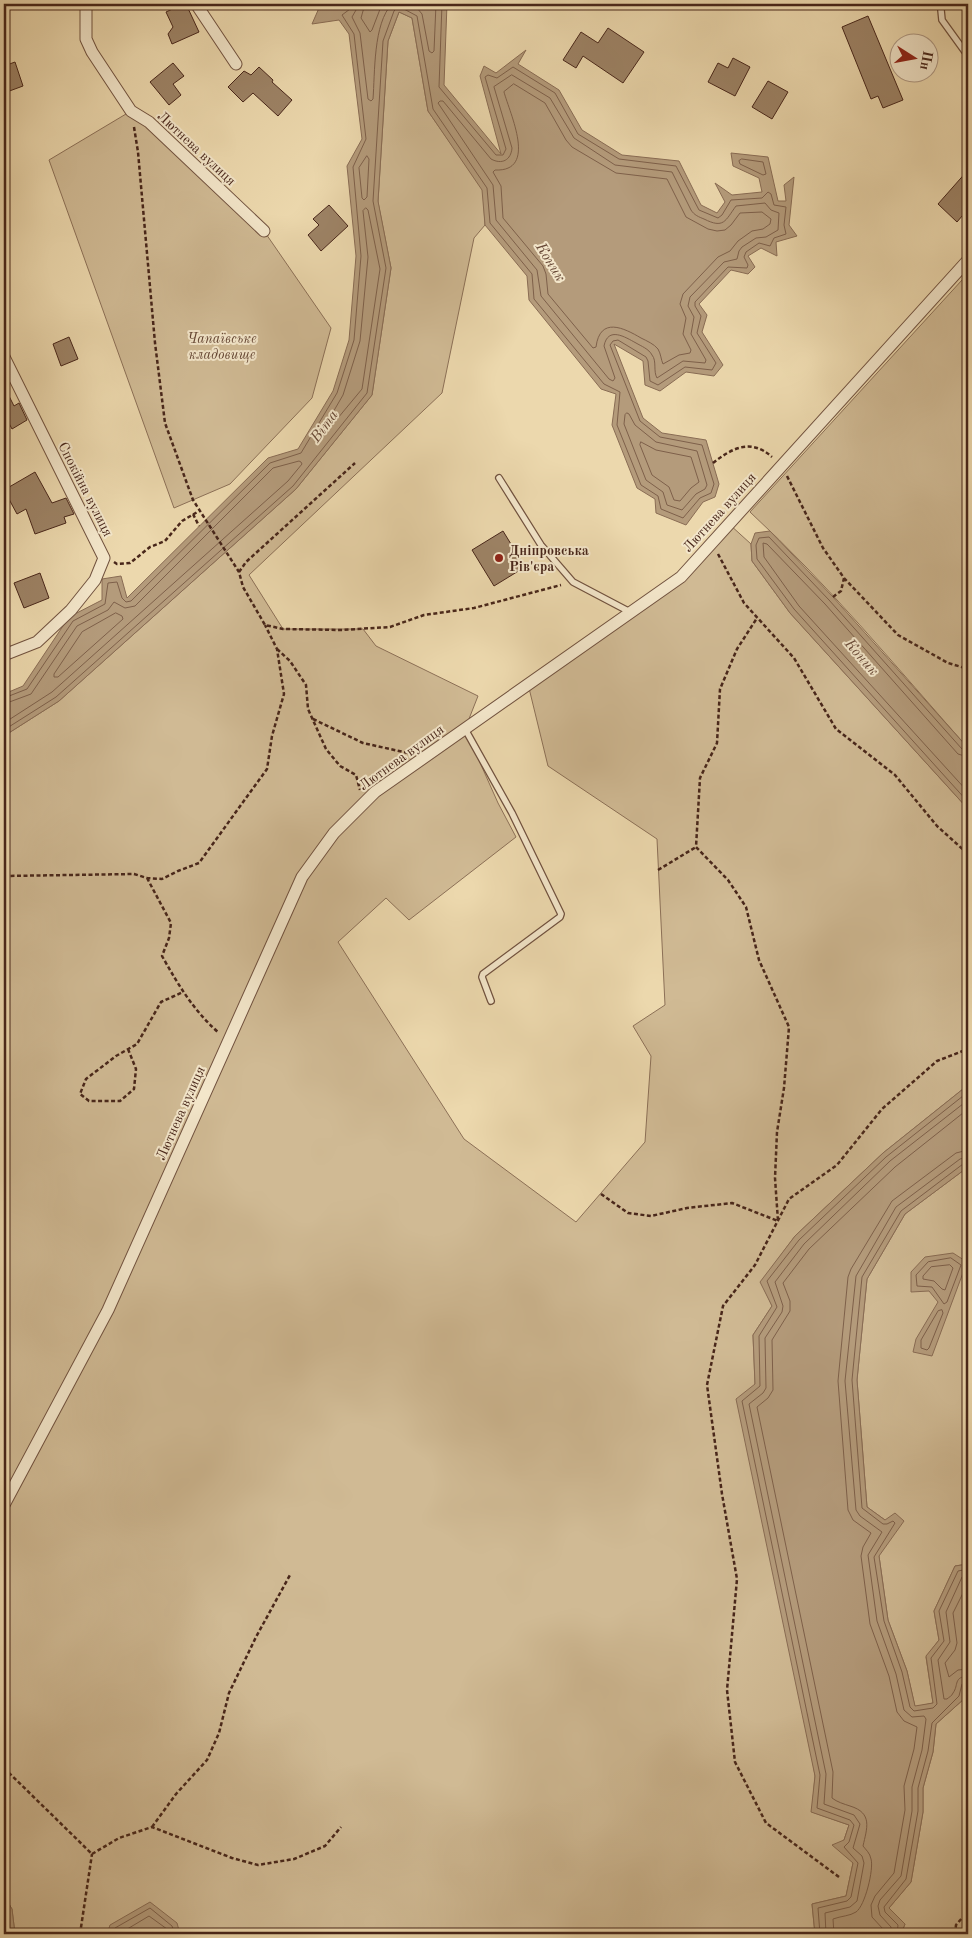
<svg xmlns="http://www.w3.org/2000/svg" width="972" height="1938" viewBox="0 0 972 1938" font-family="'Old Standard TT',serif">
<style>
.green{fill:#d0ba94;stroke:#8c7057}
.water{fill:#b49b7b;stroke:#896c54}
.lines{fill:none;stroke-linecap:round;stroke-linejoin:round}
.shore{stroke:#7e604a;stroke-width:1}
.building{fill:#9d8366;stroke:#48261a}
.service-casing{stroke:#71523f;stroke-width:8}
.minor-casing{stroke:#71523f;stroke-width:13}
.path{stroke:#48261a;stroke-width:2.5;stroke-dasharray:4 2.5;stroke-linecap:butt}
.service{stroke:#f3e6ca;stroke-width:5.5}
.minor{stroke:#f3e6ca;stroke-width:11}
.poi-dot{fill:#8f2418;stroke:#f3e6ca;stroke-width:2}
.labels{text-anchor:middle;stroke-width:4;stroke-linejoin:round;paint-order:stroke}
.street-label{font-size:14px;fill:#48261a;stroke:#f3e6ca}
.park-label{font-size:14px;font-style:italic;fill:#634432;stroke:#f3e6ca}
.poi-label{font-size:14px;font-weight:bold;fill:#48261a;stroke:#f3e6ca;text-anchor:start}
.water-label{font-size:15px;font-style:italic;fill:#684937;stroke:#f3e6ca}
</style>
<rect width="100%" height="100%" fill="#ecd8ad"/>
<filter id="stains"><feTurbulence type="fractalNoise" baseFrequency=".004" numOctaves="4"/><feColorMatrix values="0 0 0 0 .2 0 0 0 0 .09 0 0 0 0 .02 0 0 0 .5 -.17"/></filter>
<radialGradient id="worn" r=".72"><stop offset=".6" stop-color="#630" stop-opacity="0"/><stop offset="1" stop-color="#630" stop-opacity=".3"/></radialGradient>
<path class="green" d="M 399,12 L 412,18 L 428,111 L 483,190 L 485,225 L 474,238 L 442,393 L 249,575 L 283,629 L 363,629 L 376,646 L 478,696 L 465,729 L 498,803 L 516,837 L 409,920 L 386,898 L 338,942 L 464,1139 L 576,1222 L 645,1142 L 651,1056 L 633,1026 L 665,1005 L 657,839 L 548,766 L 528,684 L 681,577 L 729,524 L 751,544 L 752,561 L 790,613 L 968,809 L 968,1085 L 883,1153 L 795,1236 L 761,1282 L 772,1306 L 753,1335 L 755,1384 L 815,1776 L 812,1812 L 849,1825 L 844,1840 L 853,1863 L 846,1896 L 812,1904 L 815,1934 L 15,1934 L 12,1909 L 4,1896 L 4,736 L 59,701 L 296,489 L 372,395 L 391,268 L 378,202 L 388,41 Z
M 131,111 L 264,231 L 331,328 L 312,398 L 230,484 L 174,508 L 49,160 Z
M 962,280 L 968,293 L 968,748 C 897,668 828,584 750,512 Z
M 968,1167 L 968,1564 L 955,1566 L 934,1611 L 939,1640 L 926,1657 L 933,1703 L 915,1707 L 907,1671 L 888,1620 L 879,1556 L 885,1520 L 867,1507 L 857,1380 L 867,1279 L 905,1214 Z
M 968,1663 L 968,1934 L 901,1934 L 905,1924 L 889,1908 L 911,1882 L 923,1812 L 923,1788 L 933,1752 L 936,1724 L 965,1698 Z"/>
<path class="water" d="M 346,4 L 447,4 L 444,85 L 501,154 L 480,76 L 484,66 L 496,73 L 526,50 L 518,64 L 559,90 L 582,130 L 622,155 L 679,161 L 701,205 L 717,213 L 725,202 L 715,183 L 732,195 L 762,192 L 759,178 L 733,166 L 731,153 L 768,157 L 778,201 L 786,201 L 784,185 L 794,177 L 789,225 L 797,236 L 776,242 L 777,256 L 761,248 L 748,256 L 755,267 L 748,274 L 731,270 L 699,304 L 707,315 L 702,332 L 723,365 L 714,376 L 686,372 L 660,391 L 645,385 L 643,361 L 614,344 L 643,418 L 662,433 L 706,440 L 719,484 L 715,497 L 703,502 L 686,525 L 656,513 L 655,499 L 637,488 L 612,425 L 616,394 L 601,389 L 529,300 L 527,276 L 485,225 L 482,190 L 428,111 L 412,18 L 399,12 L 388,41 L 378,201 L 391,268 L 372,395 L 296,489 L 59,701 L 4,736 L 4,694 L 23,686 L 69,617 L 102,600 L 102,579 L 121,576 L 127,598 L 268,458 L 298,449 L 333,391 L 349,340 L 356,256 L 347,166 L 362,139 L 349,34 L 339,20 L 312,24 L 319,8 L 345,7 Z
M 770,531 L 833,597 L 968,748 L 968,809 L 790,613 L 752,561 L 751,544 L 755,533 Z
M 968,1085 L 968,1167 L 905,1214 L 867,1279 L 857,1380 L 867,1507 L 885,1520 L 895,1513 L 904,1521 L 879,1556 L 888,1620 L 907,1671 L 915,1706 L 933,1703 L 926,1656 L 939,1640 L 934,1611 L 955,1566 L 968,1564 L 968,1663 L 965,1698 L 936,1724 L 933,1752 L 923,1788 L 923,1812 L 911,1882 L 889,1908 L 905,1924 L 901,1934 L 815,1934 L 812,1904 L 846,1896 L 853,1863 L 832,1845 L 844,1840 L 849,1825 L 811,1812 L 815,1776 L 736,1399 L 755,1384 L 753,1335 L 772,1306 L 760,1282 L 795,1236 L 883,1153 Z
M 953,1253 L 967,1262 L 932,1356 L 913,1352 L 916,1339 L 938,1302 L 929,1291 L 911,1292 L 911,1272 L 925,1257 Z
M 4,1896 L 12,1909 L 15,1934 L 4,1934 Z
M 150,1902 L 177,1923 L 180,1934 L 107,1934 L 110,1925 Z"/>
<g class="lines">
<path class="shore" d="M 357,4 L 356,10 L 352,17 L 360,33 L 368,99 L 371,101 L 373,99 C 375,74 373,23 392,4
M 365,4 L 361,18 L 370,32 L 372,30 L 382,4
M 408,4 L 417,8 L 422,14 L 429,51 L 432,53 L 434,51 L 436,4
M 512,75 L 550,98 L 574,138 L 615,165 L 672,172 L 691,210 C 694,215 699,217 704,219 C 724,229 725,221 736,206 L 765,203 L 771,210 L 779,213 L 778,230 L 766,237 L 756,238 L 742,247 L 739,251 L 737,259 L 724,262 L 690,297 L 688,306 L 694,317 L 691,334 L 706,360 L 705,363 L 683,361 L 657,378 C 653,371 657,361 652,355 C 649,349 641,346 636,343 C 625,337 608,326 604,346 L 615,378 L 613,381 L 609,379 L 541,296 L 537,270 L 496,220 L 493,185 L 438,103 L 440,101 L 443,101 L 491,159 C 502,165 511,160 512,148 L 494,87 Z
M 514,84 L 545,103 L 566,140 L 572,147 L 616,173 L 667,179 L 686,217 L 708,229 L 717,231 L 725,230 L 731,225 L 740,213 L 762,212 L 771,219 L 770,224 L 763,229 L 752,231 L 738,241 L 730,251 L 718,257 L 683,294 L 680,304 L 686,318 L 683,334 L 691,350 L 690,353 L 679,355 L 663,364 C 661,360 661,354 658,349 C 654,344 647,341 641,338 C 624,328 600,316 596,347 L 593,348 L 548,294 L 546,274 L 543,266 L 503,218 L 501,186 L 493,172 L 495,170 C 538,172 510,114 504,92 Z
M 367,156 L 369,159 L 367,197 L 364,200 L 362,198 L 359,168 Z
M 742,159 L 763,162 L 766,174 L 763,175 L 740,164 L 739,161 Z
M 366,208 L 368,210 L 380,269 L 362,389 L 323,436 L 321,433 L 343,395 L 360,341 L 368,257 L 363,211 Z
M 627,413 L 629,414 L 635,425 L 656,442 L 697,451 L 707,485 L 705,489 L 696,494 L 682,510 L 667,505 L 663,492 L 646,480 L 624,424 L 625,415 Z
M 641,442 L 656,450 L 691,457 L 699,482 L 691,488 L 680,501 L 674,500 L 669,487 L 652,475 L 640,445 Z
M 116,613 L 122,616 L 123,619 L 58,677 L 54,677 L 54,674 L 82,632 Z
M 4,698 L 27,689 L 73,621 L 105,604 L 108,583 L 117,582 L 122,598 L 126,602 L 131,601 L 270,463 L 301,453 L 337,393 L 354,340 L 361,256 L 353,167 L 366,139 L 354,34 L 342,15 L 350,9 L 351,4
M 4,704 L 31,694 L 77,626 L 108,610 L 114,602 L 125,608 L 135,606 L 273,468 L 299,461 L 301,462 L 302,464 L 288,481 L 52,692 L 4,723
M 4,730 L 56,697 L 293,486 L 367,393 L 386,268 L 373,201 L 383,41 L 394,11 L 397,8 L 402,8 L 417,16 L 433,109 L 487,188 L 490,223 L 532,274 L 534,299 L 604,384 L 620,392 L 617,425 L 641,485 L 658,496 L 661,509 L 683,518 L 700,498 L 711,493 L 714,484 L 702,445 L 660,437 L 640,421 L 610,345 L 613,341 L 618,340 L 646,357 L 648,361 L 650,381 L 658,385 L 685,367 L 712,370 L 716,363 L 697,333 L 701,316 L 695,306 L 695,302 L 728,267 L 747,268 L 748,265 L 744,257 L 746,252 L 759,243 L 770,246 L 774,238 L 786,234 L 784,225 L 786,207 L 774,205 L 771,194 L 768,192 L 762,198 L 731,200 L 722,215 L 718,218 L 699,210 L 676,166 L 619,159 L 578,134 L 555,93 L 513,67 L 497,78 L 488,75 L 485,77 L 506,149 L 503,155 L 496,155 L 439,87 L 442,4
M 968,751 L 962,749 L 829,600 L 769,537 L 759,538 L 756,545 L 757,559 L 794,609 L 968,802
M 968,757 L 958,754 L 825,604 L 767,544 L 763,543 L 764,557 L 799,606 L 968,792
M 968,1163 L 963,1164 L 901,1211 L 862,1277 L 852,1380 L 862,1508 L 883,1524 L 887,1524 L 893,1521 L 895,1523 L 874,1557 L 884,1621 L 902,1672 L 910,1707 L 914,1711 L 933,1708 L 937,1704 L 931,1658 L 944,1641 L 939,1611 L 958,1571 L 968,1569
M 951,1258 L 961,1265 L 947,1302 L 944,1304 L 932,1287 L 917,1286 L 916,1275 L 928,1262 Z
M 950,1265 L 953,1268 L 945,1290 L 942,1289 L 934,1281 L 923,1279 L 923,1276 L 931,1267 Z
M 942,1310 L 943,1313 L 929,1348 L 927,1350 L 921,1348 L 921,1340 L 938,1311 Z
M 968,1576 L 962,1577 L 946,1612 L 950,1642 L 938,1660 L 944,1699 L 947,1699 C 949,1697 952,1696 953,1693 C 959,1685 953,1677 968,1676
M 968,1583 L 953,1613 L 957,1643 L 955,1650 L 945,1663 L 949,1677 L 958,1670 L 968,1669
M 112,1934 L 115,1928 L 150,1908 L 172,1926 L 175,1934
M 119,1934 L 149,1916 L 167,1929 L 168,1934
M 820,1934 L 818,1908 L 847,1901 L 851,1897 L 858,1863 L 844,1847 L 849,1842 L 854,1825 L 850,1820 L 817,1808 L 820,1775 L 742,1401 L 760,1386 L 759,1336 L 777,1307 L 767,1281 L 799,1240 L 886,1157 L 968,1092
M 826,1934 L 825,1913 L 850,1907 L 857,1901 L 864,1863 L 862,1856 L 853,1848 L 860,1824 L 854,1815 L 824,1804 L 826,1774 L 749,1404 L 763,1393 L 766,1388 L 765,1338 L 782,1312 L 783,1306 L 775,1282 L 804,1244 L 890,1161 L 968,1100
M 834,1934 L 833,1919 C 841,1916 850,1916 856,1912 C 865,1906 874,1869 871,1859 C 870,1853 866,1850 863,1846 C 867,1828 873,1813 850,1806 C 844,1804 837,1802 832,1798 L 833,1772 L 757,1407 L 768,1398 L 773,1390 L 772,1340 L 790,1311 L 790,1301 L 783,1283 L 809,1249 L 895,1167 L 968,1109
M 883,1934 L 883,1929 L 872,1917 L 871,1905 L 875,1896 L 894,1873 L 905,1810 L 904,1786 L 914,1749 L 917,1727 L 904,1721 L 897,1712 L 889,1676 L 870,1624 L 861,1556 L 863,1547 L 871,1533 L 853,1520 L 848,1510 L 838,1381 L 848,1277 L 851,1269 L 892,1201 L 956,1153 L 968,1150
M 891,1934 L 891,1927 L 880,1915 L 878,1906 L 880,1900 L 901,1876 L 912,1811 L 912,1787 L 922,1750 L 926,1719 L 924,1716 L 912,1717 L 904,1710 L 896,1674 L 877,1621 L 868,1555 L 882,1532 L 860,1516 L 856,1510 L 845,1381 L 856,1276 L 896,1207 L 960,1159 L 968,1157
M 897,1934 L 898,1925 L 885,1912 L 884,1907 L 906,1879 L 918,1811 L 918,1788 L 928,1751 L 932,1723 L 959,1696 L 962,1684 L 968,1682"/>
</g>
<path class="building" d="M 183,4 L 186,4 L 199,32 L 172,44 L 168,34 L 173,27 L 166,12 Z
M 868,16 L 903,100 L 883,108 L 878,96 L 871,99 L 842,27 Z
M 608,28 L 644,52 L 623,83 L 583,56 L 576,68 L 563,60 L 581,32 L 598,43 Z
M 733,58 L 750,67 L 735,96 L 708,82 L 718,63 L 728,68 Z
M 15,62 L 23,86 L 4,93 L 4,66 Z
M 173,63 L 184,76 L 173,84 L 181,95 L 169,105 L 150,82 Z
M 259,67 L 273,80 L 272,82 L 292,100 L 278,116 L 253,93 L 243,102 L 228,87 L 244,71 L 251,75 Z
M 768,81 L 788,92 L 772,119 L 752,107 Z
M 968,170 L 968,209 L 957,222 L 938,204 Z
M 329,205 L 348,226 L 321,251 L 308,235 L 319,225 L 313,219 Z
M 69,337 L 78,359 L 61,366 L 53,344 Z
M 4,386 L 14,406 L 19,403 L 27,420 L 12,429 L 4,414 Z
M 35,472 L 52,503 L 66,498 L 74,514 L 64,517 L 66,523 L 35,534 L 26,509 L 17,514 L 4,490 Z
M 503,531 L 525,567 L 494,586 L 472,550 Z
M 40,573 L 49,598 L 24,608 L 14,583 Z"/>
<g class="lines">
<defs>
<path id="service" d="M 943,4 L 941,10 L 942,20 L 968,56
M 499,478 L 541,545 L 573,582 L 630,612
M 465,729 L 512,813 L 561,914 L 560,917 L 483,974 L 482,977 L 491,1001"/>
<path id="minor" d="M 86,4 L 86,39 L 92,52 L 131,111 L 149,122 L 264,231
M 196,4 L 236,64
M 4,357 L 104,558 L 95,580 L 71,610 L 37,642 L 4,655
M 4,1505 L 108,1310 L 302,877 L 334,833 L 375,792 L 681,577 L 968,260"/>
</defs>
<use href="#service" class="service-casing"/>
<use href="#minor" class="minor-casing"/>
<path class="path" d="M 134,127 L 138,152 L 155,343 L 165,423 L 193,500 L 239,572 L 243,587 L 265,625 L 283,629 L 341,630 L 390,627 L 424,615 L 474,608 L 561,585
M 713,463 C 732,448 751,438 772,457
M 787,476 L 823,548 L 844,578 L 898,635 L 948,663 L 968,669
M 193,514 L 199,526
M 718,554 L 744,603 L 794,658 L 836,729 L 895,775 L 937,826 L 968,854
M 114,562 L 117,564 L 130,563 L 150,547 L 165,541 L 182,521 L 199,511
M 239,572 L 246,562 L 355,463
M 833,597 L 841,591 L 844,578
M 277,649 L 290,661 L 306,685 L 308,709 L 326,749 L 340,766 L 356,775 L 360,790
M 313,719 L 363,743 L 408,753
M 658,870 L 696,847
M 4,876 L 134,874 L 147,878 L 162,879 L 178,871 L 199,863 L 267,769 L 272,736 L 284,694 L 277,649 L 265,625
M 147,878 L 171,923 L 169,938 L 162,956 C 179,986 193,1010 219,1033
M 128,1049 L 136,1069 L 134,1089 L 120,1101 L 89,1101 L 80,1094 L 86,1079 L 116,1056 L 137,1044 L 161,1002 L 183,992
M 601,1194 L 628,1213 L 651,1216 L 687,1208 L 732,1203 L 778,1221 L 775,1178 L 777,1132 L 784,1088 L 789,1027 L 759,960 L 746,907 L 728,880 L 696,847 L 700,778 L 717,743 L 720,689 L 737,649 L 757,618
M 4,1768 L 92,1854
M 152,1827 L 176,1794 L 207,1760 L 219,1733 L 229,1693 L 256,1637 L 290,1575
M 92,1854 L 119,1838 L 152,1827 L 232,1858 L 258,1865 L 294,1859 L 325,1846 L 341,1827
M 839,1877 L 766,1823 L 735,1762 L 727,1690 L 737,1579 L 722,1494 L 707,1385 L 723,1306 L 755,1265 L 789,1199 L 837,1165 L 882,1109 L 937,1061 L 968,1049
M 80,1934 L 92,1854
M 955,1934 L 956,1925 L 968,1911"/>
<use href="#service" class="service"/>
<use href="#minor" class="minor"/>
</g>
<circle class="poi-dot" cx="499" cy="558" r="5"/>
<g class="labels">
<g class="street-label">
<text transform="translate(197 148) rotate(43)" y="5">Лютнева вулиця</text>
<text transform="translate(86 489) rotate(63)" y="5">Спокійна вулиця</text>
<text transform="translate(719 512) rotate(-48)" y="5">Лютнева вулиця</text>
<text transform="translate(401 757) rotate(-36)" y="5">Лютнева вулиця</text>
<text transform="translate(180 1113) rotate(-66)" y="5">Лютнева вулиця</text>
</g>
<g class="park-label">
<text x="222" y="343">Чапаївське<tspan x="222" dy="16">кладовище</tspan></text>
</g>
<g class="poi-label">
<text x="509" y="555">Дніпровська<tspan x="509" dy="16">Рів'єра</tspan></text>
</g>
<g class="water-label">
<text transform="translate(551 262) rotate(58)" y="5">Коник</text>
<text transform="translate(324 426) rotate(-54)" y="5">Віта</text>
<text transform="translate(862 657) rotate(49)" y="5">Коник</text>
</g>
</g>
<rect width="972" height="1938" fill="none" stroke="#ecd8ad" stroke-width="20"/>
<rect x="5" y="5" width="962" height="1928" fill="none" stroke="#48261a" stroke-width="2.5"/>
<rect x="10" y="10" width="952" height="1918" fill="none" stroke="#48261a"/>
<g transform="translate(914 58) rotate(101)"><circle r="24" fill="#f3e6ca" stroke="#af9984"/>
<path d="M0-4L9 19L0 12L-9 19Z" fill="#8f2418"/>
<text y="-8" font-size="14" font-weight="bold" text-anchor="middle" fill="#48261a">Пн</text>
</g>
<rect width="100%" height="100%" filter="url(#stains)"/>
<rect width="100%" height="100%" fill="url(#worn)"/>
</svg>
